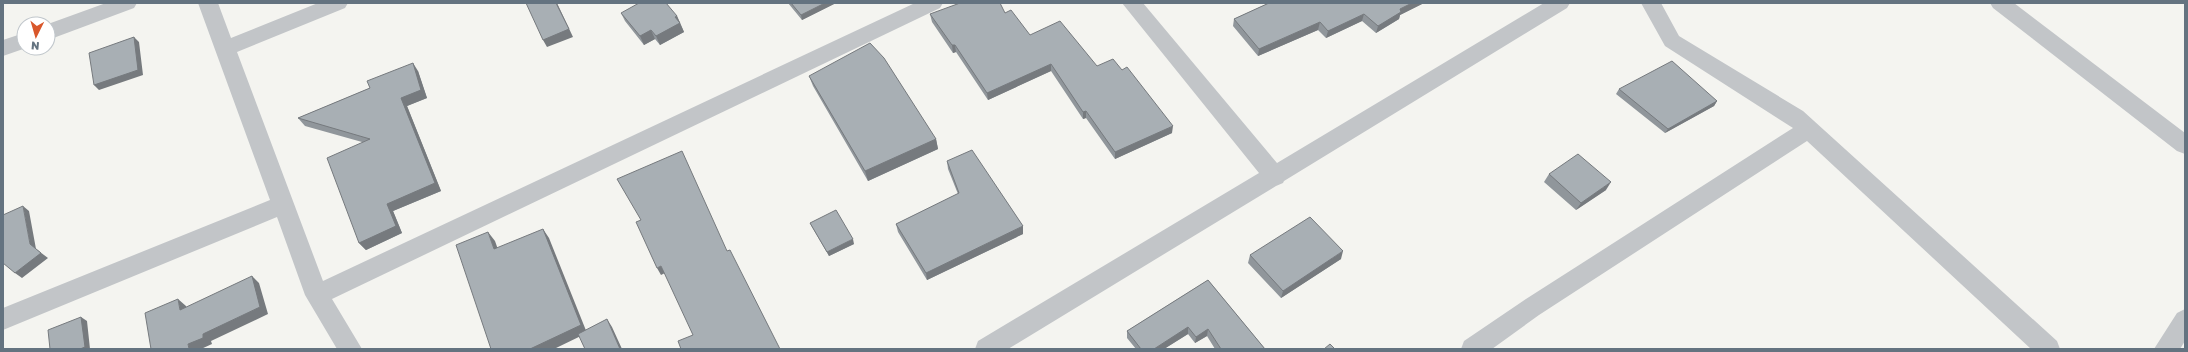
<svg xmlns="http://www.w3.org/2000/svg" width="2188" height="352" viewBox="0 0 2188 352" font-family="'Golos Text',sans-serif">
<style>
.lines{fill:none;stroke-linecap:round;stroke-linejoin:round}
.street{fill:#c2c5c8;fill-rule:evenodd}
.wall{fill:#90969b}
.shaded-wall{fill:#767a7e}
.building{fill:#a8afb4;stroke:#767a7e}
</style>
<rect width="100%" height="100%" fill="#f4f4f0"/>
<g class="lines">
<path class="street" d="M 106,3 L 137,3 L 134,8 L 48,40 L 48,24 Z
M 198,3 L 218,3 L 231,38 L 318,3 L 348,3 L 345,8 L 237,52 L 323,281 L 915,3 L 943,3 L 940,8 L 332,299 L 362,349 L 337,349 L 305,295 L 277,217 L 3,330 L 3,308 L 270,200 Z
M 1122,3 L 1143,3 L 1277,163 L 1544,3 L 1570,3 L 1567,8 L 1284,181 L 1283,183 L 1276,186 L 1008,349 L 975,349 L 978,341 L 1259,173 Z
M 1641,3 L 1661,3 L 1679,36 L 1803,111 L 2057,341 L 2060,349 L 2031,349 L 1807,141 L 1539,315 L 1492,349 L 1461,349 L 1464,341 L 1523,301 L 1793,128 L 1665,46 Z
M 1990,3 L 2014,3 L 2185,133 L 2185,154 L 2177,151 L 1993,8 Z
M 24,33 L 24,48 L 26,48 L 3,56 L 3,40 Z
M 2185,309 L 2185,341 L 2180,349 L 2154,349 L 2177,313 Z"/>
</g>
<path class="wall" d="M 788,3 L 836,3 L 802,20 Z
M 1269,3 L 1424,3 L 1400,15 L 1399,19 L 1376,33 L 1362,21 L 1326,38 L 1318,30 L 1258,56 L 1233,26 L 1234,19 Z
M 621,13 L 677,16 L 684,32 L 660,45 L 655,39 L 644,45 L 625,21 Z
M 1005,13 L 1030,35 L 1097,66 L 1172,133 L 1115,159 L 1086,118 L 1083,119 L 1051,71 L 988,100 L 956,52 L 953,53 L 932,22 L 930,14 Z
M 418,71 L 427,98 L 407,106 L 441,191 L 393,211 L 402,233 L 366,250 L 359,243 L 362,142 L 305,126 L 298,118 L 370,88 Z
M 809,76 L 936,139 L 938,149 L 868,181 L 813,86 Z
M 1619,89 L 1717,101 L 1714,106 L 1665,133 L 1616,94 Z
M 947,161 L 1023,226 L 1023,234 L 927,280 L 898,232 L 896,224 L 958,194 L 948,169 Z
M 1549,174 L 1606,190 L 1576,210 L 1544,182 Z
M 810,223 L 854,244 L 829,256 L 812,227 Z
M 1250,255 L 1341,259 L 1281,298 L 1248,263 Z
M 1208,280 L 1265,349 L 1215,349 L 1207,336 L 1195,343 L 1188,334 L 1164,349 L 1136,349 L 1127,338 L 1127,331 Z"/>
<path class="shaded-wall" d="M 557,3 L 573,37 L 547,47 L 543,40 Z
M 825,3 L 836,3 L 802,20 L 801,15 Z
M 1412,3 L 1424,3 L 1400,15 L 1399,19 L 1376,33 L 1378,26 L 1400,9 Z
M 1364,14 L 1362,21 L 1326,38 L 1328,31 Z
M 677,16 L 684,32 L 660,45 L 656,36 L 675,17 Z
M 1320,22 L 1318,30 L 1258,56 L 1259,49 Z
M 651,30 L 655,39 L 644,45 L 640,36 Z
M 134,37 L 139,42 L 143,75 L 99,90 L 94,85 Z
M 952,45 L 955,45 L 956,52 L 953,53 Z
M 413,63 L 418,71 L 427,98 L 407,106 L 441,191 L 393,211 L 402,233 L 366,250 L 359,243 L 387,204 L 401,98 Z
M 1051,64 L 1051,71 L 988,100 L 987,93 Z
M 1717,101 L 1714,106 L 1665,133 L 1668,129 Z
M 1086,111 L 1086,118 L 1083,119 L 1083,112 Z
M 1173,126 L 1172,133 L 1115,159 L 1115,152 Z
M 936,139 L 938,149 L 868,181 L 865,171 Z
M 1611,182 L 1606,190 L 1576,210 L 1581,203 Z
M 23,206 L 29,211 L 36,249 L 48,258 L 22,278 L 15,273 L 30,244 Z
M 1023,226 L 1023,234 L 927,280 L 926,273 Z
M 543,229 L 549,238 L 587,333 L 554,349 L 530,349 Z
M 488,232 L 495,241 L 501,258 L 494,249 Z
M 853,239 L 854,244 L 829,256 L 827,252 Z
M 1343,251 L 1341,259 L 1281,298 L 1283,291 Z
M 661,266 L 665,273 L 661,275 L 657,268 Z
M 252,276 L 259,283 L 268,314 L 211,341 L 212,344 L 201,349 L 189,349 L 188,344 L 203,334 Z
M 178,299 L 186,306 L 189,317 L 180,310 Z
M 81,317 L 87,321 L 90,349 L 80,349 Z
M 607,319 L 612,327 L 622,349 L 620,349 Z
M 1188,327 L 1188,334 L 1164,349 L 1154,349 Z
M 1208,329 L 1207,336 L 1195,343 L 1196,337 Z"/>
<path class="building" d="M 526,3 L 556,3 L 569,29 L 543,40 Z
M 639,3 L 666,3 L 677,16 L 675,17 L 680,23 L 656,36 L 651,30 L 640,36 L 621,13 Z
M 791,3 L 825,3 L 801,15 Z
M 960,3 L 1000,3 L 1005,13 L 1011,10 L 1030,35 L 1060,21 L 1097,66 L 1113,59 L 1122,70 L 1127,67 L 1173,126 L 1115,152 L 1086,111 L 1083,112 L 1051,64 L 987,93 L 955,45 L 952,45 L 930,14 Z
M 1269,3 L 1412,3 L 1400,9 L 1401,12 L 1378,26 L 1364,14 L 1328,31 L 1320,22 L 1259,49 L 1234,19 Z
M 134,37 L 138,70 L 94,85 L 89,53 Z
M 870,43 L 884,58 L 936,139 L 865,171 L 809,76 Z
M 1672,61 L 1717,101 L 1668,129 L 1619,89 Z
M 413,63 L 421,90 L 401,98 L 435,183 L 387,204 L 396,226 L 359,243 L 327,158 L 370,139 L 298,118 L 370,88 L 367,81 Z
M 972,150 L 1023,226 L 926,273 L 896,224 L 959,193 L 947,161 Z
M 682,151 L 727,251 L 730,250 L 780,349 L 681,349 L 678,341 L 693,335 L 661,266 L 657,268 L 636,222 L 641,220 L 617,179 Z
M 1578,154 L 1611,182 L 1581,203 L 1549,174 Z
M 23,206 L 30,244 L 41,253 L 15,273 L 3,263 L 3,215 Z
M 836,210 L 853,239 L 827,252 L 810,223 Z
M 1310,217 L 1343,251 L 1283,291 L 1250,255 Z
M 543,229 L 581,325 L 530,349 L 491,349 L 456,245 L 488,232 L 494,249 Z
M 252,276 L 260,307 L 203,334 L 203,338 L 188,344 L 189,349 L 151,349 L 145,313 L 178,299 L 180,310 Z
M 1208,280 L 1265,349 L 1221,349 L 1208,329 L 1196,337 L 1188,327 L 1154,349 L 1141,349 L 1127,331 Z
M 81,317 L 85,347 L 80,349 L 50,349 L 48,330 Z
M 607,319 L 620,349 L 585,349 L 578,334 Z
M 1330,344 L 1335,349 L 1324,349 Z"/>
<rect width="2188" height="352" fill="none" stroke="#647380" stroke-width="8"/>
<g transform="translate(36 36) rotate(185)"><circle r="19" fill="#ffffff" stroke="#c1c7cc"/>
<path d="M0-3L7 15L0 10L-7 15Z" fill="#d9572b"/>
<text y="-6" font-size="11" font-weight="bold" text-anchor="middle" fill="#647380">N</text>
</g>
</svg>
